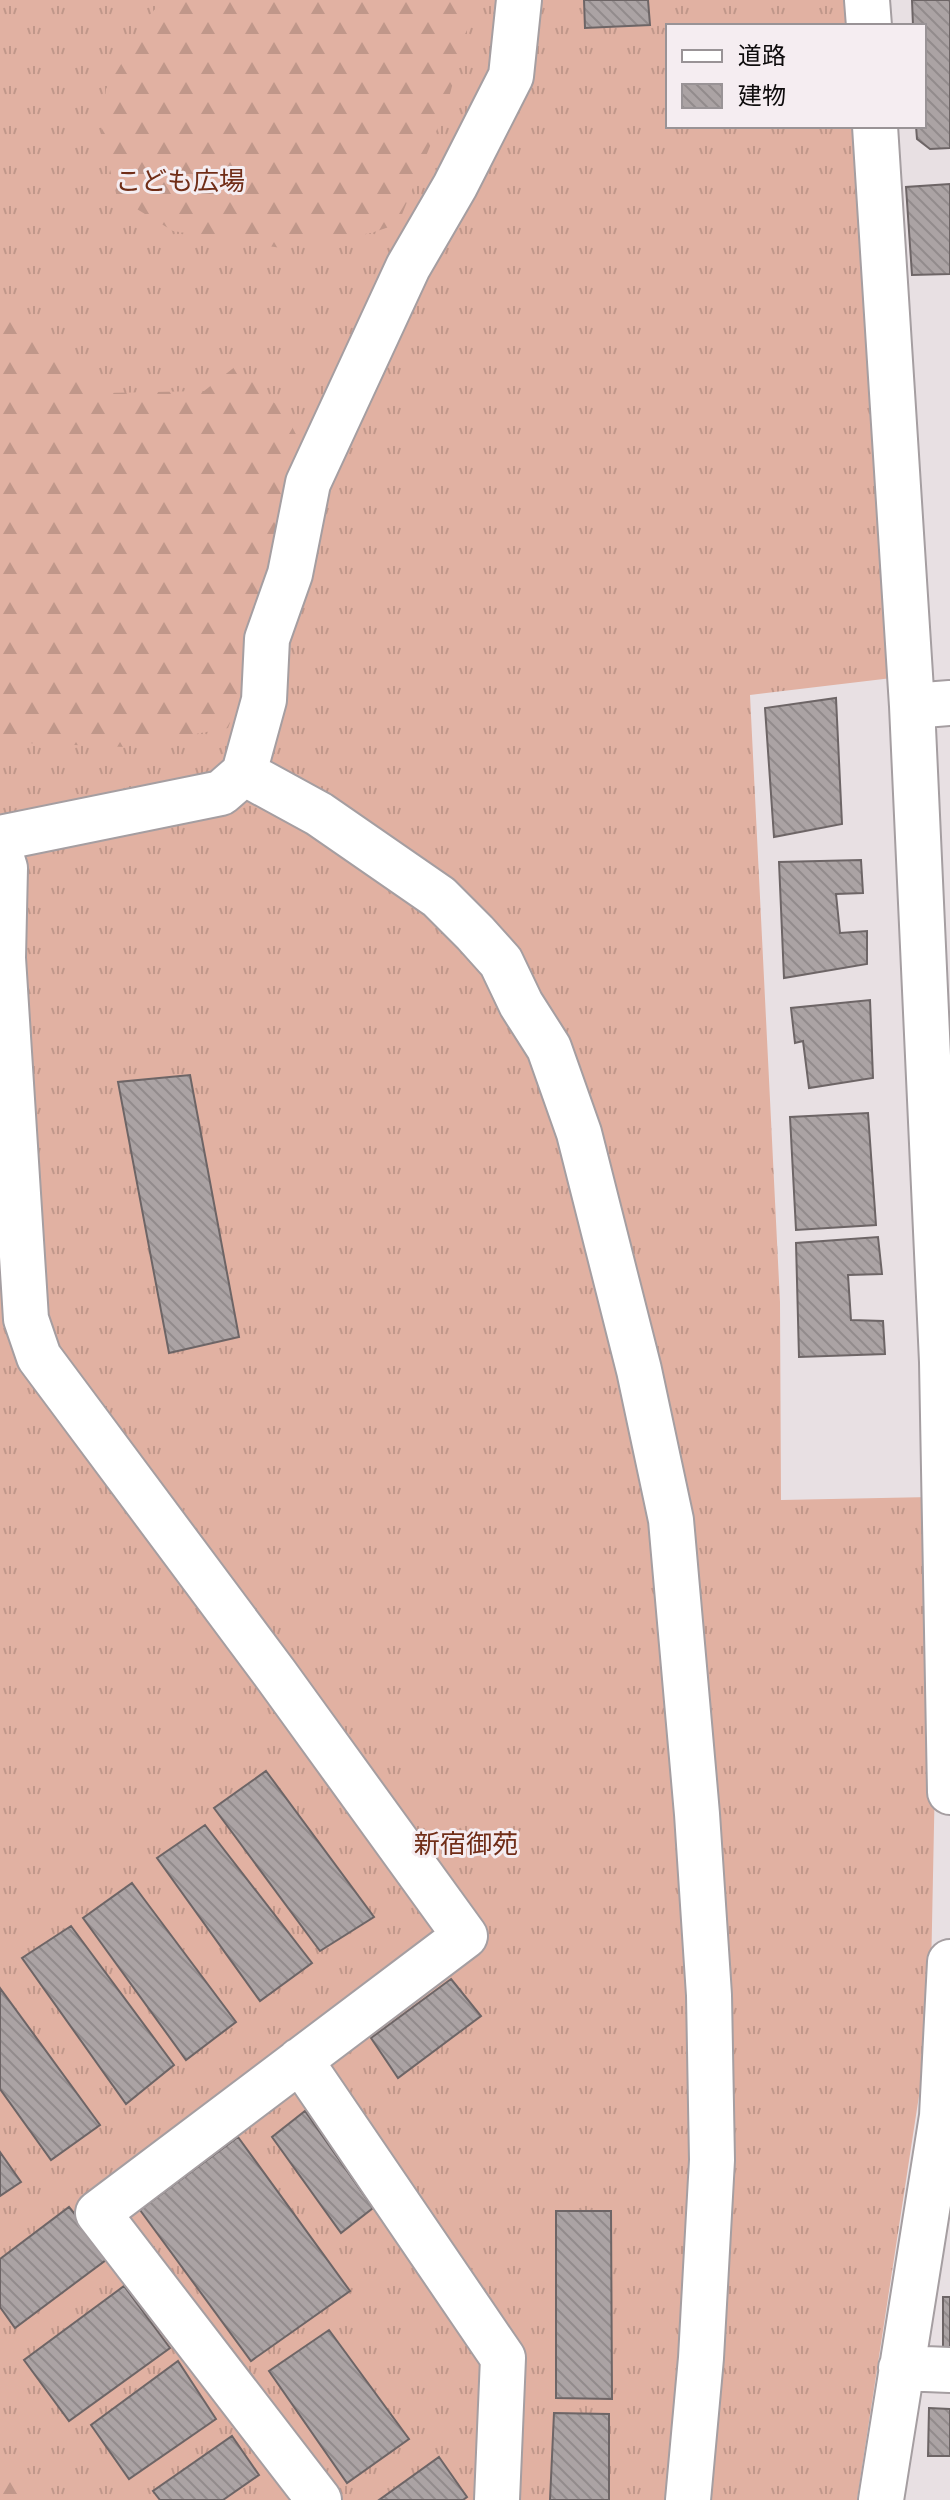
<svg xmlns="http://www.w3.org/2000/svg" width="950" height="2500" viewBox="0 0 950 2500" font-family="Poppins,'Noto Sans JP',sans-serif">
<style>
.grass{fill:url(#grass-tufts)}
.forest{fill:url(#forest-firs)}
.building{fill:url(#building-back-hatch);stroke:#6d6566;stroke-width:2}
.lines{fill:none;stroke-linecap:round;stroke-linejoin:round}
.minor-casing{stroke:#a59ea1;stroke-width:48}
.minor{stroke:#fff;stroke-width:44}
.labels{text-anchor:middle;stroke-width:6;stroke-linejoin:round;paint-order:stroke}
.park-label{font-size:26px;fill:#702d17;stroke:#f5edf1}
</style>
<defs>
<pattern id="grass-tufts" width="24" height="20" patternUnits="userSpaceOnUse" patternTransform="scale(2)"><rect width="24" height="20" fill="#e1b1a2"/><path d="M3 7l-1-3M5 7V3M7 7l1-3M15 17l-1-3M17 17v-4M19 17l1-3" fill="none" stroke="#c0978a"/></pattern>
<pattern id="forest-firs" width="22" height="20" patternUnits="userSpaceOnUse" patternTransform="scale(2)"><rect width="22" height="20" fill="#e1b1a2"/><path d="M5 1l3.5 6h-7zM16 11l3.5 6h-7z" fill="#c0978a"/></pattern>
<pattern id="building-back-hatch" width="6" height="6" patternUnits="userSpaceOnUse" patternTransform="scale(2)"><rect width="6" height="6" fill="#aba3a4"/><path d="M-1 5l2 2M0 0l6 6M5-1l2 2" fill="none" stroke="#928b8c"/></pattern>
</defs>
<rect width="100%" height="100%" fill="#e8e0e3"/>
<path class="grass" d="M 0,0 L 846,0 L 848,26 L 668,26 L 668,126 L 855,126 L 892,678 L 750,695 L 780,1302 L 781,1500 L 931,1497 L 935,1777 L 930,2024 L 857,2500 L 0,2500 Z"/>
<path class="forest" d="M 174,0 L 475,0 L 447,105 L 398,224 L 371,233 L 281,248 L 173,231 L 117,197 L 101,134 L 106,89 L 154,10 Z
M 0,299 L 10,299 L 50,352 L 105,393 L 204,391 L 236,366 L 285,413 L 307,456 L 251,669 L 228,728 L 125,747 L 0,742 Z
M 0,2465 L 32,2500 L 0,2500 Z"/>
<path class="building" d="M 584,0 L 648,0 L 650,25 L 585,28 Z
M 912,0 L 950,0 L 950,148 L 930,149 L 917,139 L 916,126 L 924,126 L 924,26 L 913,26 Z
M 950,184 L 950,274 L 912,275 L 906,187 Z
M 836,698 L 842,824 L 774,837 L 765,708 Z
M 861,860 L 863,893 L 836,894 L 840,933 L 867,931 L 867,964 L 784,978 L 779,862 Z
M 870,1000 L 873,1078 L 809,1088 L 803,1041 L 795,1043 L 791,1008 Z
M 190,1075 L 239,1337 L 169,1353 L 118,1082 Z
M 868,1113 L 876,1225 L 796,1230 L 790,1117 Z
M 878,1237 L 882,1274 L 848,1275 L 851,1320 L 883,1321 L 885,1354 L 799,1357 L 796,1243 Z
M 266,1771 L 374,1917 L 320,1951 L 214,1808 Z
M 205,1825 L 312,1963 L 260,2001 L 157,1858 Z
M 132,1883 L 236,2022 L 186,2060 L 83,1918 Z
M 71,1926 L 174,2065 L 126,2104 L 22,1958 Z
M 451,1979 L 481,2016 L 398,2078 L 371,2038 Z
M 0,1988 L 100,2125 L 51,2160 L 0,2089 Z
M 305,2111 L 373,2208 L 341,2233 L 272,2137 Z
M 238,2137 L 350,2291 L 251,2361 L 140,2210 Z
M 0,2152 L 21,2182 L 0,2196 Z
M 69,2207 L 110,2257 L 15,2328 L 0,2307 L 0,2259 Z
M 556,2211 L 611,2211 L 612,2399 L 556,2398 Z
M 124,2286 L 170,2348 L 69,2421 L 24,2360 Z
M 943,2297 L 950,2297 L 950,2350 L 943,2350 Z
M 329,2330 L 409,2439 L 347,2483 L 269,2371 Z
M 178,2361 L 216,2419 L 129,2479 L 91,2425 Z
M 929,2408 L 950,2409 L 950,2456 L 928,2456 Z
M 554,2413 L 609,2414 L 609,2500 L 550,2500 Z
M 232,2436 L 259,2475 L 223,2500 L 160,2500 L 153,2491 Z
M 439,2457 L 467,2497 L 463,2500 L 379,2500 Z"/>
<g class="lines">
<defs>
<path id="minor" d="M 519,0 L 511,76 L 455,186 L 408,267 L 308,483 L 290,574 L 267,639 L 264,700 L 244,773 L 319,814 L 439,897 L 475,933 L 501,962 L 521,1004 L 549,1048 L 579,1133 L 639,1370 L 671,1520 L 697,1814 L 709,1995 L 712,2160 L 701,2358 L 688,2500
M 867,0 L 869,26
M 875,126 L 912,706 L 942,1362 L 950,1792
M 912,706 L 950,703
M 0,838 L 221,793 L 244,773
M 0,852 L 5,868 L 3,958 L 26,1319 L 39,1357 L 276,1675 L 465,1936 L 98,2213 L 319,2500
M 300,2060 L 503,2358 L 497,2500
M 901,2368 L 950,2370
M 881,2500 L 942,2116 L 950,1962"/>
</defs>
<use href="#minor" class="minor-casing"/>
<use href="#minor" class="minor"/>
</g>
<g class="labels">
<g class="park-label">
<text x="180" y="190">こども広場</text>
<text x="466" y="1853">新宿御苑</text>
</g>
</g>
<rect x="666" y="24" width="260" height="104" fill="#f5edf1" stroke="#999396" stroke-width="2"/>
<rect x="682" y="50" width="40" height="12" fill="#ffffff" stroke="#999396" stroke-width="2"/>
<text x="738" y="64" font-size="24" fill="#0e0c0d">道路</text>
<rect x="682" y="84" width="40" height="24" fill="url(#building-back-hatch)" stroke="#999396" stroke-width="2"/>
<text x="738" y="104" font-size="24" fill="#0e0c0d">建物</text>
</svg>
